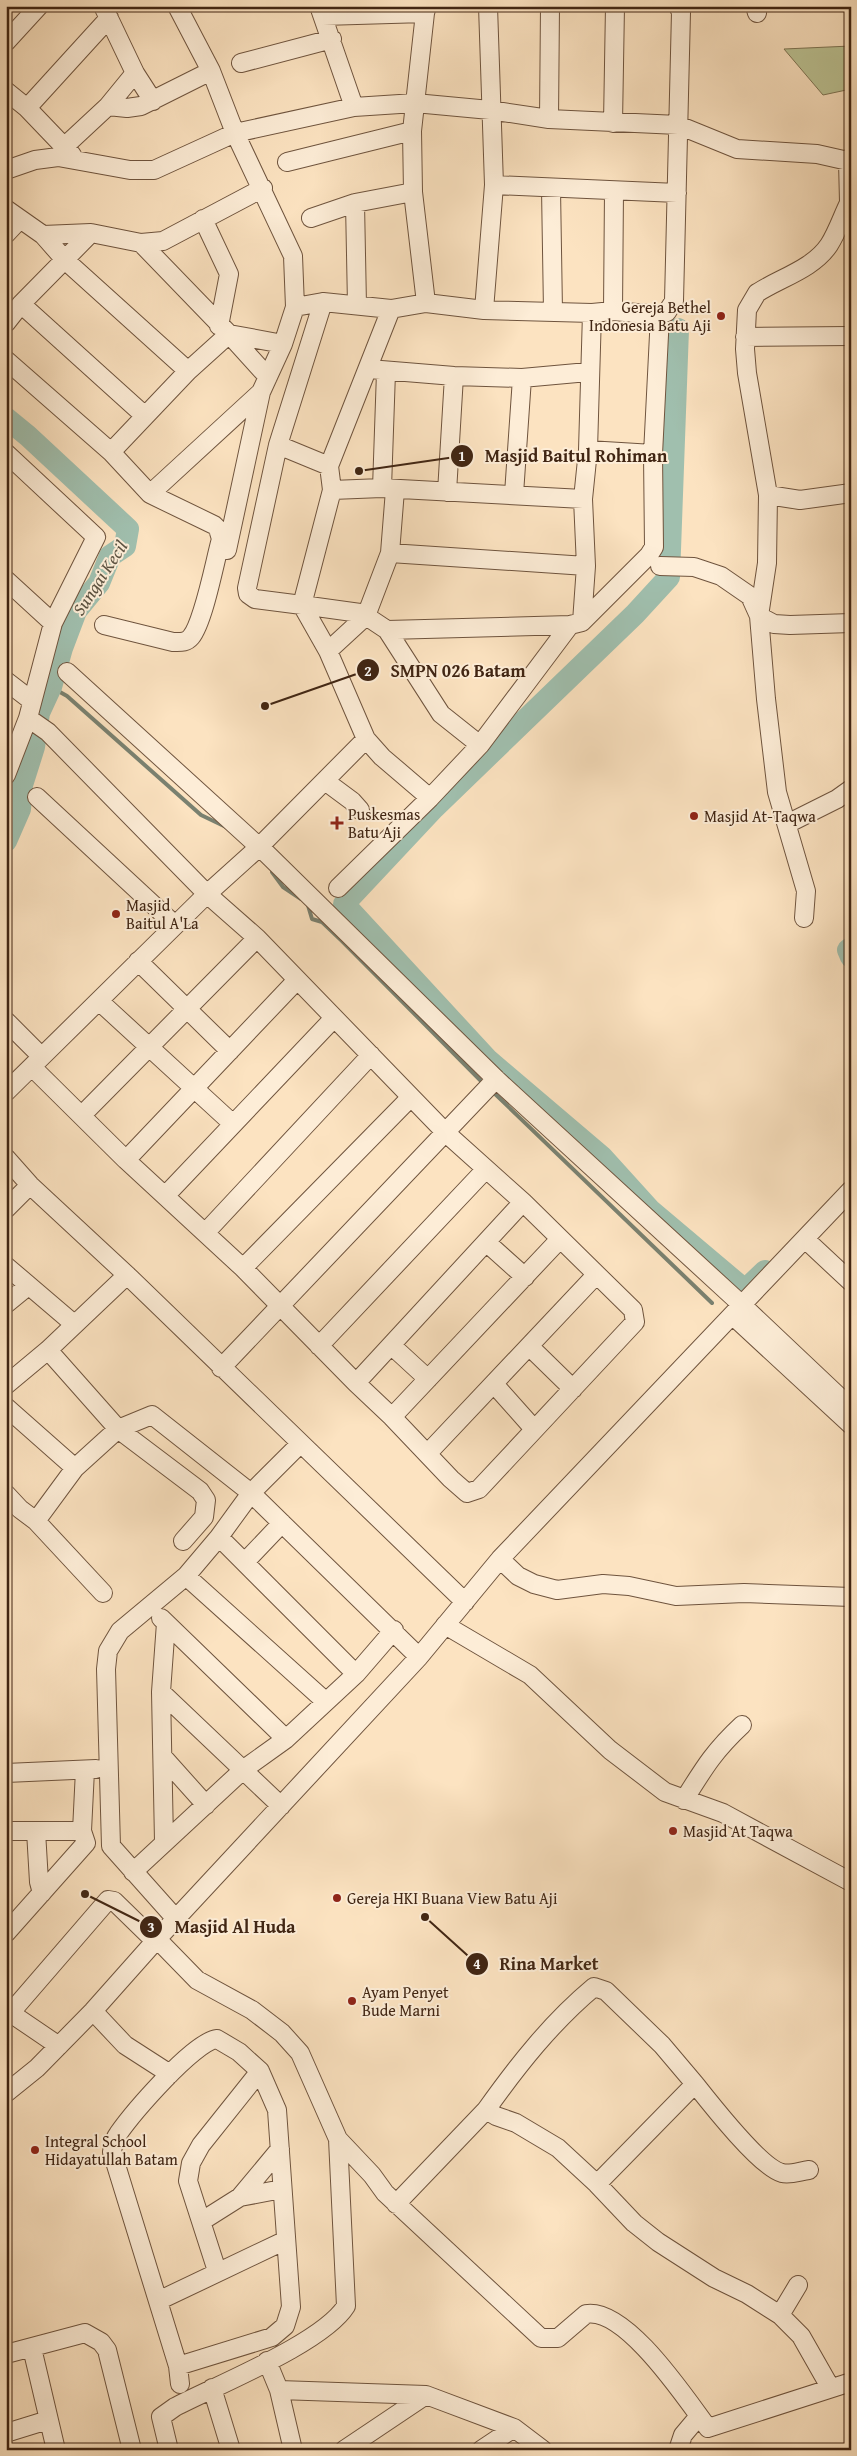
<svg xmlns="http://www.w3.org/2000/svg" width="857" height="2456" viewBox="0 0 857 2456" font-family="'Gentium Book Plus',serif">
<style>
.green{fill:#bcc495;stroke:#7e7454}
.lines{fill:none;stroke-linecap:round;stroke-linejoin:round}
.stream{stroke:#7a8170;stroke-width:4}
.river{stroke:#a0bfae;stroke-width:22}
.minor-casing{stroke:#6f543e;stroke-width:20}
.minor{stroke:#fdedd7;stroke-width:18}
.poi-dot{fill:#8f2418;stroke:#fdedd7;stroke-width:2}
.labels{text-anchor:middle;stroke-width:4;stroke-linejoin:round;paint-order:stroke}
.poi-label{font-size:16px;fill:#402513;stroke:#fdedd7;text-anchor:start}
.water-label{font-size:18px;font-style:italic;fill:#5d5342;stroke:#fdedd7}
.leader{fill:none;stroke:#402513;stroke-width:2}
.callout-dot{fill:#402513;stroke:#fdedd7;stroke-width:2}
.mark-label{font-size:15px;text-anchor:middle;font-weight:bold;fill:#fff}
.callout-label{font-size:18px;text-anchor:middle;font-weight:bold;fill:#402513;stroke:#fdedd7;stroke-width:4;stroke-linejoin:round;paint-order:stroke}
</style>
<rect width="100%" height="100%" fill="#fce3c1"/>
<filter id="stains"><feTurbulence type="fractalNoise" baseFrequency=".004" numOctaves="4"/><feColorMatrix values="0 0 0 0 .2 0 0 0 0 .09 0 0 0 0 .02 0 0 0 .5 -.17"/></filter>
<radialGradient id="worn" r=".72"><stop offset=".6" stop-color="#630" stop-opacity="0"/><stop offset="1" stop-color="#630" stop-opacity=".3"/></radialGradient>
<path class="green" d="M 851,46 L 851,89 L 823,95 L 784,49 Z"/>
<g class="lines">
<path class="stream" d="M 51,687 L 67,696 L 201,815 L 226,827
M 272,872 L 283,887 L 301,899
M 307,902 L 312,919 L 322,922 L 342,941 L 485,1085
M 492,1091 L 712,1303"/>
<path class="river" d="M 678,329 L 669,577 L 635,614 L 434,808 L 344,904 L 488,1060 L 602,1157 L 650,1210 L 745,1290 L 765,1271
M 6,418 L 28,436 L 128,529 L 125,546 L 110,556 L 99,583 L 76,611 L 62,648 L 51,687 L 39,713 L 34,747 L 22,785 L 20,809 L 6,841
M 851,948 L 848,950 L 851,957"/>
<defs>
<path id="minor" d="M 103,6 L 135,73 L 153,101
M 319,6 L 354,107
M 755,6 L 757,13
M 425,13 L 412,131 L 413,192 L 426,303
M 323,16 L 425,13 L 427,6
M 6,42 L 39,6
M 241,63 L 332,39
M 6,91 L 27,108 L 72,155
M 108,106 L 135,73
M 27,108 L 109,18
M 549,119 L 550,6
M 613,123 L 615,6
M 65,146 L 108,106 L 127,108 L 141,106 L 211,71
M 848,161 L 849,202
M 287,162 L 412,131
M 6,170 L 35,160 L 58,157 L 130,170 L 154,170 L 235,133 L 354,107 L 415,103 L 490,110 L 549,119 L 678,125 L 737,149 L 817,154 L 848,161 L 851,157
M 494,185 L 677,193
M 551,189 L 553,311
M 355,203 L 357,305
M 6,209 L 43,235 L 65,260 L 188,371
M 311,218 L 355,203 L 413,192
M 203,219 L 229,274 L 219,326
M 6,234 L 20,219
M 43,235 L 91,233 L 141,243 L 163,241 L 263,188
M 141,243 L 229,334 L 283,344
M 323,302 L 278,445 L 247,588 L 248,594 L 255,599 L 302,605 L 328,651 L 366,739 L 382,757 L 430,798
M 21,304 L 145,416
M 295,307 L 323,302 L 391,309 L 426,303 L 484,310 L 592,313 L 613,311 L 660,315 L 667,312 L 674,301 L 681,12 L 678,6
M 484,310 L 494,185 L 488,6
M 613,311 L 614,191
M 6,323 L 21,304 L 91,233
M 745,337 L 851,336
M 6,360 L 111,452 L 150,494 L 214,525 L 218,529 L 221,539 C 215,560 204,621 191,637 C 186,643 180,642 173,642 L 104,625
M 369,369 L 454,376 L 522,378 L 588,372
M 278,445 L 329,466
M 588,450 L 653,454
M 111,452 L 188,371 L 229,334 L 268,377
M 6,453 L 96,537 L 53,623 L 28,718 L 6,775
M 382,488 L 386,372
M 332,490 L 329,466 L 391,309
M 395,490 L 390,553 L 366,616 L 387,630 L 570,625
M 447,492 L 454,376
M 150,494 L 261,392 L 283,344 L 295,307 L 293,256 L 235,133 L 211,71 L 177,6
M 514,494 L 522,378
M 768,495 L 800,500 L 851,493
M 227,550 L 261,392
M 390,553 L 586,566
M 660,566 L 694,567 L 721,576 L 750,596 L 759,616 L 774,624 L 790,625 L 851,623
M 6,580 L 53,623
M 582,622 L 586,566 L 583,499 L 588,450 L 592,313
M 387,630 L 441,714 L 480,745
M 328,651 L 366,616 L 360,613 L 302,605 L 332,490 L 382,488 L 583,499
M 67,672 L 267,854 L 496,1079 L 742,1305 L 851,1408
M 6,681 L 32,701
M 28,718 L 48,732 L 207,894 L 257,938 L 446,1133 L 523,1202 L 633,1310 L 635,1322 L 479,1489 L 467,1493 L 451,1479 L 392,1417 L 356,1383 L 243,1268 L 126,1160 L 32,1067
M 325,781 L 352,801 L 360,810
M 37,797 L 175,925
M 787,824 L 837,799 L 851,789
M 338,888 L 430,798 L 480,745 L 570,625 L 582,622 L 649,555 L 654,547 L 653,454 L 660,315
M 804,918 L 806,891 L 777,792 L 766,699 L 759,616 L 767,563 L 768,495 L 747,373 L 745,349 L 747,310 L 757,293 C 780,278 813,269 829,245 C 838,231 843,214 851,199
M 138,961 L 230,1051
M 99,1001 L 233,1124
M 6,1021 L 41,1056
M 6,1092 L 207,894 L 257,849 L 366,739
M 82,1115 L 257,938
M 6,1158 L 30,1185 L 127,1275 L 465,1602
M 126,1160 L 297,980
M 165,1196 L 334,1018
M 6,1209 L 30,1185
M 205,1233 L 371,1055
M 805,1239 L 851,1282
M 486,1242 L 525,1277
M 6,1266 L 74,1324
M 243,1268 L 411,1097
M 6,1304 L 28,1286
M 732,1315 L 851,1425
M 391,1345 L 428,1379
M 319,1346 L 486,1169
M 529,1346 L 573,1389
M 48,1350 L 118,1429 L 200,1491 L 206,1500 L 204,1517 L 183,1541
M 221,1368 L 496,1079
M 356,1383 L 523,1202
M 494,1384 L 534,1429
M 6,1385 L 48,1350 L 127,1275
M 6,1407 L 75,1468
M 392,1417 L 560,1239
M 428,1453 L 596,1275
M 6,1494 L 20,1509 L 36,1521 L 75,1468 L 118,1429 L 152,1415 L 251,1493 L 419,1657
M 36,1521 L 103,1593
M 219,1537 L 356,1674
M 500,1559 L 518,1576 L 534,1584 L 557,1590 L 603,1584 L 629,1586 L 676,1596 L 744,1593 L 851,1597
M 245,1562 L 282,1523
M 186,1576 L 325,1701
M 161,1618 L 286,1739
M 445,1625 L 530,1675 L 610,1750 L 665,1792 L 723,1813 L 851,1882
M 161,1692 L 281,1806
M 163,1757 L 206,1805
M 6,1773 L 96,1769
M 684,1800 C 704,1768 714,1751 742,1725
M 6,1831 L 82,1831
M 36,1831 L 39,1882 L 42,1893
M 164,1841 L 161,1692 L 166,1623
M 133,1872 L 244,1769 L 286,1739 L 356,1674 L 394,1630
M 176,1919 L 111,1846 L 106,1669 L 108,1651 L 120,1631 L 186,1576 L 219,1537 L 251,1493 L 300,1444
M 6,1933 L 86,1843 L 82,1831 L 85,1770
M 157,1939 L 197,1980 L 252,2010 L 282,2033 L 300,2053 L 338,2139 L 372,2175 L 385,2193 L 541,2338 L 558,2338 L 586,2314 C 626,2307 686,2399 708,2428 L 851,2382
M 6,2010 L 59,2046
M 93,2011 L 125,2045 L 170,2074
M 6,2018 L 108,1900 L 114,1901 L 155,1941
M 695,2084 C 710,2103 761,2168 782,2173 C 791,2175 800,2171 809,2170
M 6,2093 L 37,2068 L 93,2011 L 157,1939 L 419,1657 L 500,1559 L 851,1190
M 486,2110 C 518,2065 552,2022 594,1987 L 606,1991 L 662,2045 L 695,2084 L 597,2184
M 240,2197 L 280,2149
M 396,2204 L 486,2110 L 496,2116 L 516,2123 L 558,2148 L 597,2184 L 634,2223 L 658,2242 L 714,2278 L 747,2294 L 780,2315 L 801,2336 L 830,2387
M 202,2221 L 240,2197 L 282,2189
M 217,2271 L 188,2181 L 191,2163 L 201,2145 L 260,2071
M 158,2301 L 286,2240
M 780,2315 L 798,2285
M 32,2348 L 56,2450
M 6,2354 L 85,2333 L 101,2342 L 107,2350 L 132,2450
M 267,2361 L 279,2390 L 293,2450
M 178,2366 L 272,2337 L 285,2326 L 291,2307 L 277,2110 L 260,2071 L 239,2052 L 217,2039 C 194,2041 132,2114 118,2134 C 114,2139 113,2146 112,2152 L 178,2366 L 180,2384
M 212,2388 L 231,2450
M 279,2390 L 426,2395 L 514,2428 L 543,2450
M 6,2433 L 48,2420
M 169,2450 L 161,2417 L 175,2407 C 217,2385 323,2343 346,2306 L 338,2139
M 344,2450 L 426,2395
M 481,2450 L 514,2428
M 678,2450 L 683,2435 L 699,2416"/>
</defs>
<use href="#minor" class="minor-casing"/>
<use href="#minor" class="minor"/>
</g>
<g class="poi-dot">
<circle cx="721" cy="316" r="5"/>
<circle cx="694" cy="816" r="5"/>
<path d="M334.5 815.5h5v5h5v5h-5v5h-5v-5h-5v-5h5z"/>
<circle cx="116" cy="914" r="5"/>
<circle cx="673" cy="1831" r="5"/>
<circle cx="337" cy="1898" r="5"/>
<circle cx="352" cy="2001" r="5"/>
<circle cx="35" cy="2150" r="5"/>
</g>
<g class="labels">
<g class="poi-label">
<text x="711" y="313" text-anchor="end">Gereja Bethel<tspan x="711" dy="18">Indonesia Batu Aji</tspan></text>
<text x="348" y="820">Puskesmas<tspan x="348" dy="18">Batu Aji</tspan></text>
<text x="704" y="822">Masjid At-Taqwa</text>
<text x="126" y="911">Masjid<tspan x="126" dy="18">Baitul A'La</tspan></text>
<text x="683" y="1837">Masjid At Taqwa</text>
<text x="347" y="1904">Gereja HKI Buana View Batu Aji</text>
<text x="362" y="1998">Ayam Penyet<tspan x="362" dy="18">Bude Marni</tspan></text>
<text x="45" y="2147">Integral School<tspan x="45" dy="18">Hidayatullah Batam</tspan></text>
</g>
<g class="water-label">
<text transform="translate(100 578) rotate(-57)" y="6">Sungai Kecil</text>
</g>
</g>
<path class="leader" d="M359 471L462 456M265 706L368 670M85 1894L151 1927M425 1917L477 1964"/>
<g class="callout-dot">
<circle cx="359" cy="471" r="5"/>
<circle cx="265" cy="706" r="5"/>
<circle cx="85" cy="1894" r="5"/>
<circle cx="425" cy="1917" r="5"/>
<circle cx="462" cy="456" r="12"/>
<circle cx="368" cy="670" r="12"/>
<circle cx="151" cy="1927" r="12"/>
<circle cx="477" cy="1964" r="12"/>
</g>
<g class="mark-label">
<text x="462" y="461">1</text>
<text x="368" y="676">2</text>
<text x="151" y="1932">3</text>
<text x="477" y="1969">4</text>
</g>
<g class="callout-label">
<text x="576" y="462">Masjid Baitul Rohiman</text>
<text x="458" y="677">SMPN 026 Batam</text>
<text x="235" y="1933">Masjid Al Huda</text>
<text x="549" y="1970">Rina Market</text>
</g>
<rect width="857" height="2456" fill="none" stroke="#fce3c1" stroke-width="25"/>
<rect x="8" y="8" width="842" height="2441" fill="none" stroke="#402513" stroke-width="2.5"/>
<rect x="12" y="12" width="832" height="2431" fill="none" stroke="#402513"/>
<rect width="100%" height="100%" filter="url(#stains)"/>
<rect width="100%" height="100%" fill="url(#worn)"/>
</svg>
